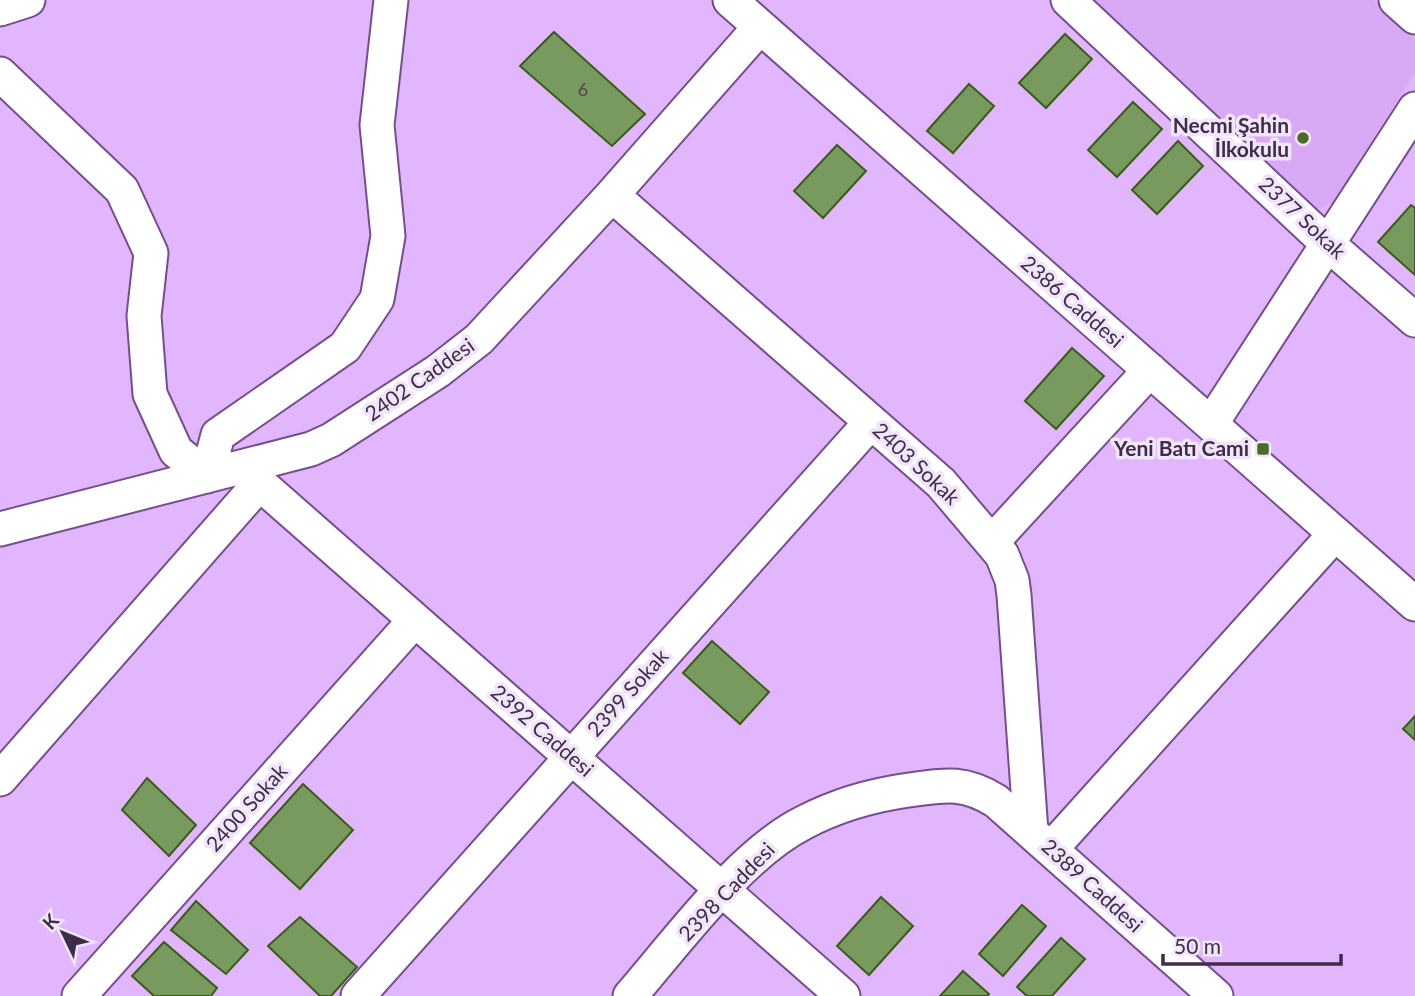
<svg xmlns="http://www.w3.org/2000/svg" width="1415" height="996" viewBox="0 0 1415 996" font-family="Lato,sans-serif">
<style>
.built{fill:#d8a9f4}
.building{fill:#789a5e;stroke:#395c16;stroke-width:2}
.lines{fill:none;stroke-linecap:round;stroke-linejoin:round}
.minor-casing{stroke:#754e8c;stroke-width:37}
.minor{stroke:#fff;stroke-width:33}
.poi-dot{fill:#496d26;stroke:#f2e5fa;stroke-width:2.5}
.labels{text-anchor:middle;stroke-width:7;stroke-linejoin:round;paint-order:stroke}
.number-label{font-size:18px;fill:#4c484e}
.poi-label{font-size:21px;font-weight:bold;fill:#3e2d49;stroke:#f2e5fa;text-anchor:end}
.street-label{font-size:21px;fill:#3e2d49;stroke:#f2e5fa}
</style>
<rect width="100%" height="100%" fill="#e1b6fc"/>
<path class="built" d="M 1084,0 L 1374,0 L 1415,39 L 1415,73 L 1332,203 L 1318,209 L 1305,206 Z"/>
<path class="building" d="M 554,32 L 645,114 L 612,146 L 520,66 Z
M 1065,34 L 1092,59 L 1046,108 L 1019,83 Z
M 969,84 L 994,106 L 953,153 L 927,131 Z
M 1133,102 L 1162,129 L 1117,177 L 1088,150 Z
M 1178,141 L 1203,166 L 1157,214 L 1132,190 Z
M 837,145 L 866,171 L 823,218 L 794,191 Z
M 1411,205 L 1415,208 L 1415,275 L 1378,242 Z
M 1072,348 L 1104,376 L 1056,429 L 1025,401 Z
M 712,641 L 769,692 L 740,724 L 683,673 Z
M 1415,716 L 1415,740 L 1403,729 Z
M 147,778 L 196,825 L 169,856 L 122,810 Z
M 303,784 L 353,830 L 300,889 L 250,843 Z
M 881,897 L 913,926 L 869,975 L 837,946 Z
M 196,901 L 248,950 L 226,974 L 171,930 Z
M 1022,905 L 1046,926 L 1003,976 L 979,954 Z
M 300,917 L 357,967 L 331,996 L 320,996 L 268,946 Z
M 1061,938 L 1085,959 L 1052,996 L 1027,996 L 1017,987 Z
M 164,942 L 217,988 L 211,996 L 154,996 L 132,976 Z
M 963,971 L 989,994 L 987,996 L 940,996 Z"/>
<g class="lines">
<defs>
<path id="minor" d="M 730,0 L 1415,604
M 1068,0 L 1328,244 L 1415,320
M 1396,0 L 1415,17
M 0,9 L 28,0
M 0,74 L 122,190 L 151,253 L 144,316 L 150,394 L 176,451 L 207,476 L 218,435 L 345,347 L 377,299 L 388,236 L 377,125 L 391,0
M 612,195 L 941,483 L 1002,555 L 1012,580 L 1014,595 L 1031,832
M 1211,424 L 1415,109
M 241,467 L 843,996
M 0,529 L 311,449 L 331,440 L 438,371 L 479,339 L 612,195 L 760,27
M 992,542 L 1150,370
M 0,779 L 260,483
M 1051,849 L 1335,534
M 79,996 L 415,620
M 358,996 L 871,422
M 630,996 C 677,942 740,855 803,823 C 835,806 873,795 909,790 C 945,785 964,781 996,801 L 1216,996"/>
</defs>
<use href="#minor" class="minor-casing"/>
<use href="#minor" class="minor"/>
</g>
<g class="poi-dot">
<circle cx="1303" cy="138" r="7"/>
<rect x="1256" y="442" width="14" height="14" rx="3.5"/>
</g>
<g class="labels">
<g class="number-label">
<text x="583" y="96">6</text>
</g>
<g class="poi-label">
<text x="1289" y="133">Necmi Şahin<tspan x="1289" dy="24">İlkokulu</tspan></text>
<text x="1249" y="456">Yeni Batı Cami</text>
</g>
<g class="street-label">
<text transform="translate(1302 218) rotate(43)" y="7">2377 Sokak</text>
<text transform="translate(1072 302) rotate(41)" y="7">2386 Caddesi</text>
<text transform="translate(420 380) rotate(-35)" y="7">2402 Caddesi</text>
<text transform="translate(916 464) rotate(43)" y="7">2403 Sokak</text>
<text transform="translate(628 693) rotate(-48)" y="7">2399 Sokak</text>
<text transform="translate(542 731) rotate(41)" y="7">2392 Caddesi</text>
<text transform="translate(247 808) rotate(-48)" y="7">2400 Sokak</text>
<text transform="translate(1092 886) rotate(42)" y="7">2389 Caddesi</text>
<text transform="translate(727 892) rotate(-46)" y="7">2398 Caddesi</text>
</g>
</g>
<g transform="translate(63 933) rotate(313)" stroke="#f2e5fa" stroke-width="5" paint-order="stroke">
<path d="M0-5L12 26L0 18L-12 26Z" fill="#3e2d49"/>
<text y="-10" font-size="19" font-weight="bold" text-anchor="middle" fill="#3e2d49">K</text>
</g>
<path d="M1163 954v10h178v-10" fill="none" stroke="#3e2d49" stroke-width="3.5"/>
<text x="1174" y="954" font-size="21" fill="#3e2d49" stroke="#f2e5fa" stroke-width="5" paint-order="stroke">50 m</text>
</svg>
